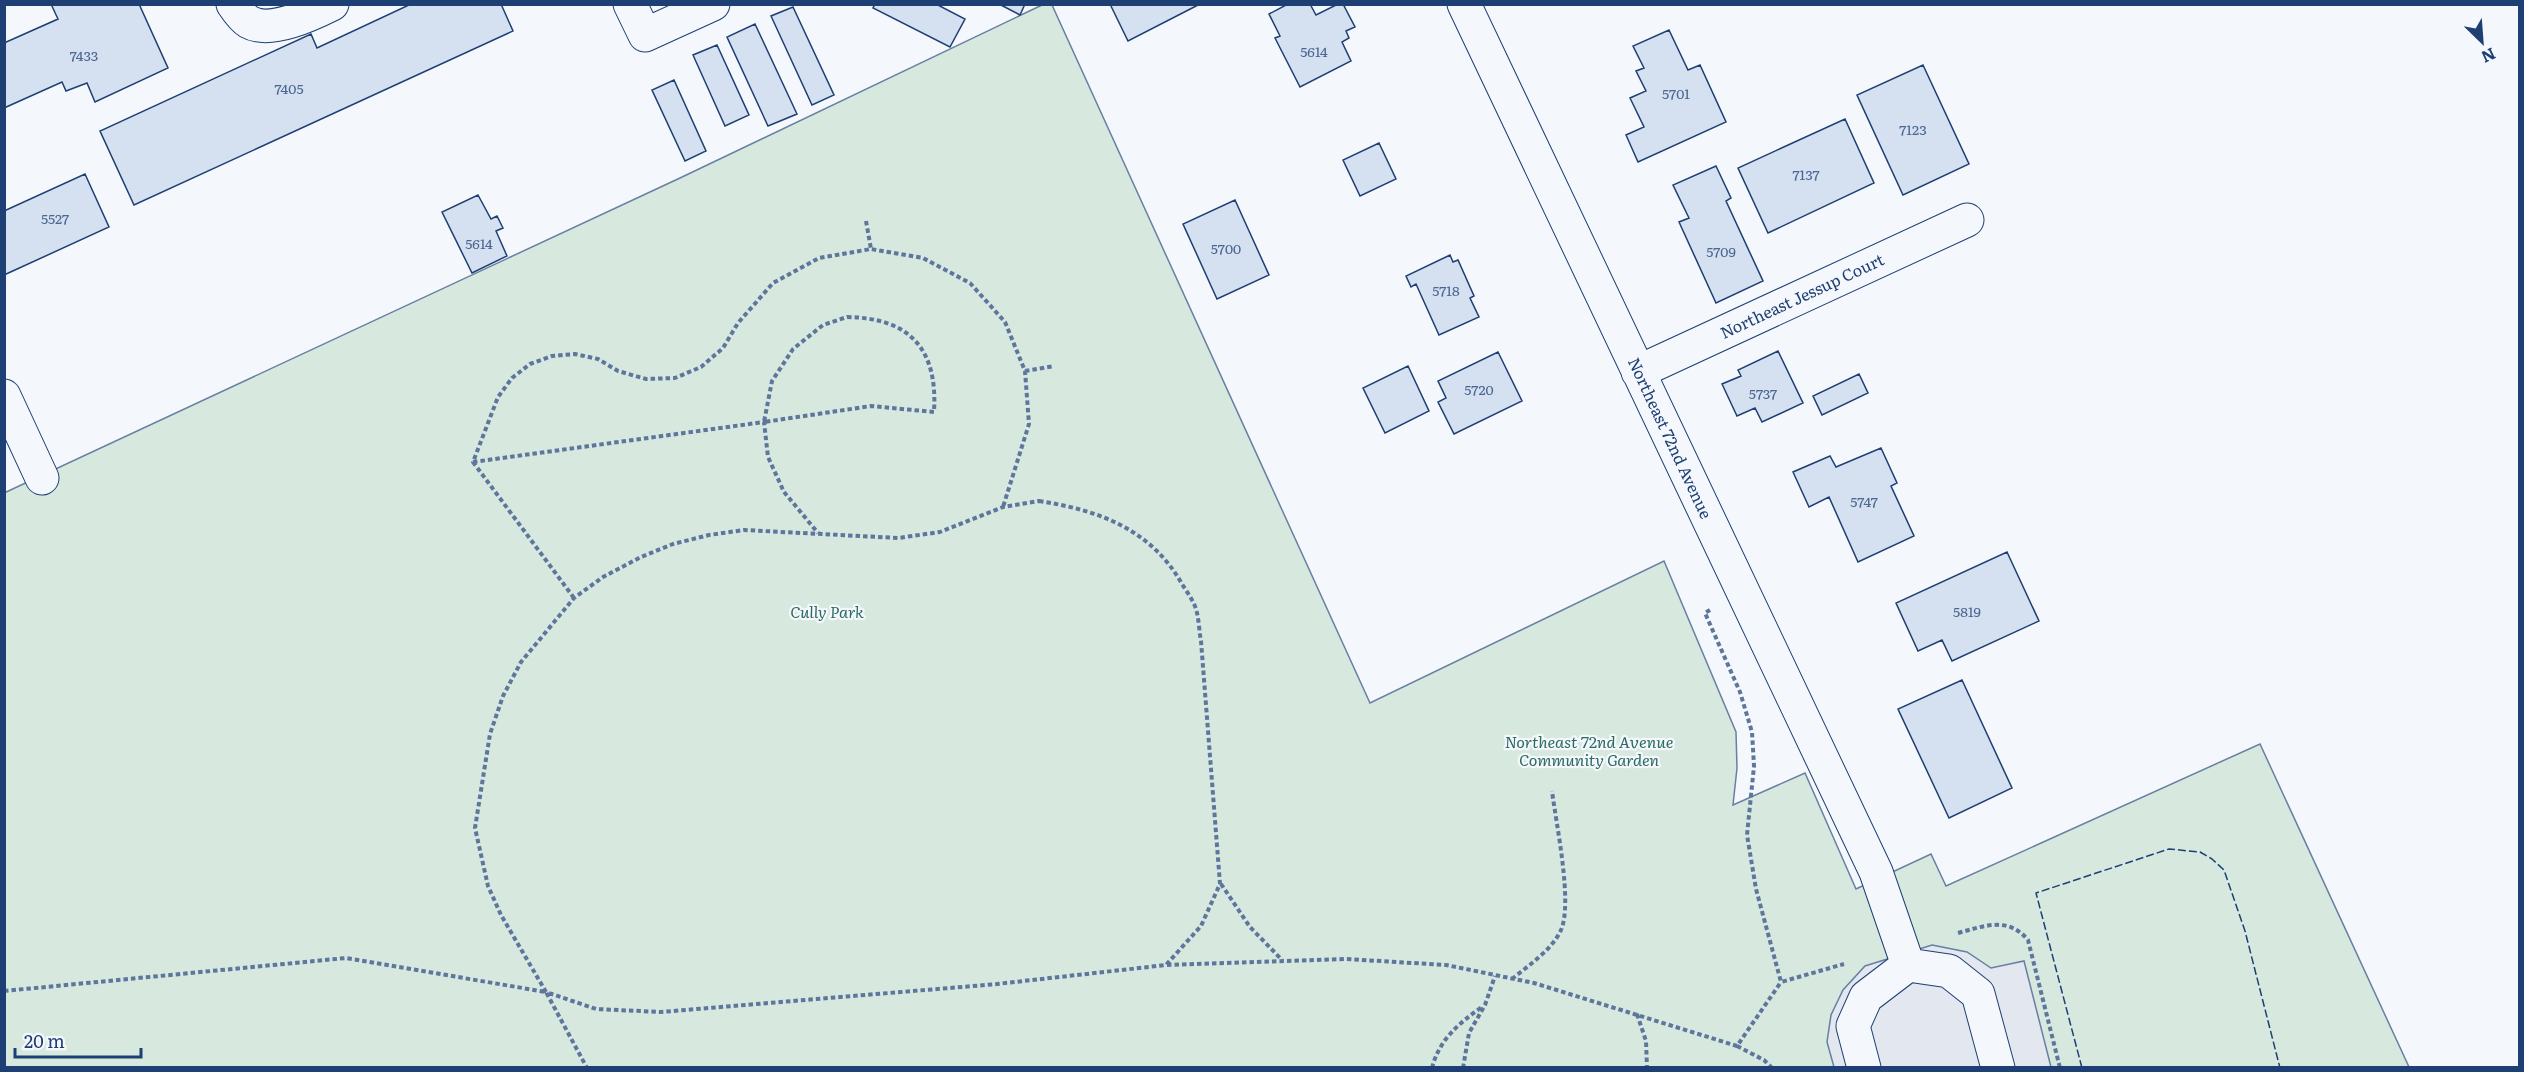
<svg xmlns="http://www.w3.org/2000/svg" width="2524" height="1072" viewBox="0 0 2524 1072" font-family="Literata,serif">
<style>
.green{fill:#d7e8df;stroke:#687fa3;stroke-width:1.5}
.parking{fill:#e3e8f0;stroke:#687fa3;stroke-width:1.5}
.building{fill:#d5e0f0;stroke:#1d3f73;stroke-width:1.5}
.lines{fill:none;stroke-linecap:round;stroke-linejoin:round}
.minor-casing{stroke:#1d3f73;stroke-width:35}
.path{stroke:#5e769c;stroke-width:4;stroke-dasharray:4.5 3;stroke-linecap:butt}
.minor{stroke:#f4f7fb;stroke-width:33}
.fence{stroke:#1d3f73;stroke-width:1.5;stroke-dasharray:8 3;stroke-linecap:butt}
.labels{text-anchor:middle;stroke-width:4.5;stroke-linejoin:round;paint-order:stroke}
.number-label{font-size:14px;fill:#4b6792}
.street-label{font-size:16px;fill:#1d3f73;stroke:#f4f7fb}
.park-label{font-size:16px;font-style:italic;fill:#2c6c60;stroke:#f4f7fb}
</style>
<rect width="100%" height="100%" fill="#f4f7fb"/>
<path class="green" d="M 1042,5 L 1052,5 L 1370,703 L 1664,561 L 1736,732 L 1737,768 L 1733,805 L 1805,773 L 1856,889 L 1931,854 L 1946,886 L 2260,744 L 2409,1067 L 5,1067 L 4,493 L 680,178 Z"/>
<path class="parking" d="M 1932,945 L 1967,952 L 1991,968 L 2024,961 L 2051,1067 L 1834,1067 L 1827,1042 L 1831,1015 L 1843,990 L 1865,966 Z"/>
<path class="building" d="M 51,4 L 139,4 L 168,68 L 95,102 L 87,83 L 66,91 L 62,82 L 4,108 L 4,43 L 58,19 Z
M 411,4 L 501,4 L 513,31 L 134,205 L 100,131 L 311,34 L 317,48 Z
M 875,4 L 936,4 L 965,19 L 950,47 L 873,8 Z
M 999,4 L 1025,4 L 1020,15 Z
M 1110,4 L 1200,4 L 1128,41 Z
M 1288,4 L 1310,4 L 1316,15 L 1338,4 L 1343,4 L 1355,27 L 1346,31 L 1349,38 L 1342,42 L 1351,61 L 1300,87 L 1275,38 L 1280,36 L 1269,14 Z
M 793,7 L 834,95 L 812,105 L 771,16 Z
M 755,24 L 797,114 L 768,126 L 727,37 Z
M 1669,30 L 1688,70 L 1700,65 L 1726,122 L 1638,162 L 1626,135 L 1644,127 L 1630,98 L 1646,91 L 1636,71 L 1644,68 L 1633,46 Z
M 717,45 L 749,115 L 725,126 L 693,55 Z
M 1923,65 L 1969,164 L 1903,195 L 1857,95 Z
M 674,80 L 706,151 L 685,161 L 652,90 Z
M 1845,119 L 1874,183 L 1768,233 L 1738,168 Z
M 1379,143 L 1396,179 L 1360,196 L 1343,160 Z
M 1716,166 L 1731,198 L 1726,201 L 1763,281 L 1716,303 L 1679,222 L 1689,218 L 1673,185 Z
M 85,174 L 109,227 L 4,275 L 4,211 Z
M 478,195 L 491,219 L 497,216 L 503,228 L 496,231 L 507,256 L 472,273 L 442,212 Z
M 1235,200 L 1269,275 L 1217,299 L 1183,224 Z
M 1450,255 L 1453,262 L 1458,260 L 1474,296 L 1470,298 L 1479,317 L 1439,335 L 1416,284 L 1411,287 L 1406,276 Z
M 1778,351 L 1803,403 L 1762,422 L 1755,408 L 1737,416 L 1722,384 L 1741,376 L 1738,370 Z
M 1498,352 L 1522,401 L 1454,434 L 1438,402 L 1446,398 L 1438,381 Z
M 1408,366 L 1429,411 L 1385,433 L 1363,388 Z
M 1859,374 L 1868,393 L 1822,415 L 1813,396 Z
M 1881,448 L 1897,483 L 1891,486 L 1914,536 L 1858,562 L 1829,497 L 1809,507 L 1793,472 L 1830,456 L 1836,467 Z
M 2007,552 L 2039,621 L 1952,661 L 1942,640 L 1918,651 L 1896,603 Z
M 1962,680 L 2012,788 L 1949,818 L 1898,709 Z"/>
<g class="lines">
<defs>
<path id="minor" d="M 233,4 C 237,10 244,19 249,22 C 270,34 312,14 332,4
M 630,4 L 645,35 L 713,4
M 1464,4 L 1876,872 L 1908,965
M 1638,372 L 1967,220
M 4,396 L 42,478
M 1864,1068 L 1853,1026 L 1866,997 L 1908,965 L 1949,971 L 1978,994 L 1998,1068"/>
</defs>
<use href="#minor" class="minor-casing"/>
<path class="path" d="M 866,221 L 871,249
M 847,317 C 910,318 938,349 934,412 L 871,406 L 764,422 L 772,381 L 793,349 L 823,325 Z
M 1025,371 L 1054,366
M 473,462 L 764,422 L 768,457 L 784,492 L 818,533
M 1039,501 C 1098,510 1151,529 1182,584 C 1187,592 1193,600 1196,609 C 1199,619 1199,631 1201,641 L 1220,884 L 1201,926 L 1166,965 L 997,984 L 661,1012 L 596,1009 L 546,992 L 501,915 L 488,886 L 475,828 L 490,734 L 503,696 L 521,662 L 574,598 L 603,577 L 641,557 L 673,544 L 709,535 L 744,530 L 898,538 L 940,532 L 1003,507 Z
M 574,598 L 473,462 L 498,397 L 512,378 L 530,364 L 552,356 L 575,354 L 598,359 L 618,371 L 646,379 L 675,378 L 701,367 L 723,348 L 738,323 L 773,283 L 819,258 L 871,249 L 923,258 L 970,283 L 1005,322 L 1025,371 L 1029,424 L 1003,507
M 1710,610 L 1705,613 L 1740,692 L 1752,732 L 1754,766 L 1747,835 L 1756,889 L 1781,982 L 1844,964
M 1221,884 L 1250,927 L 1282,960
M 1958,933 C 1984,926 2008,916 2028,940 L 2060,1068
M 1167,965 L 1346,959 L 1446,965 L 1534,983 L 1737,1046 L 1781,982
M 1512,979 C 1529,965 1552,950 1561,930 C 1573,903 1556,823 1552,791
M 4,991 L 346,958 L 546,992 L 587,1068
M 1637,1014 L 1646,1041 L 1647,1068
M 1737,1046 L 1764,1060 L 1772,1068
M 1432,1068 C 1439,1040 1459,1023 1482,1007
M 1463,1068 L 1469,1033 L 1485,1005 L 1495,976"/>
<use href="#minor" class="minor"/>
<path class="fence" d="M 2082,1068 L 2036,893 L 2169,849 L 2200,852 L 2212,859 L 2224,870 L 2245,931 L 2280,1068"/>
</g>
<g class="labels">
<g class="number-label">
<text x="1314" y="57">5614</text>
<text x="84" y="61">7433</text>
<text x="289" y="94">7405</text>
<text x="1676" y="99">5701</text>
<text x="1913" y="135">7123</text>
<text x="1806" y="180">7137</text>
<text x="55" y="224">5527</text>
<text x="479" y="249">5614</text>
<text x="1226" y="254">5700</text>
<text x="1721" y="257">5709</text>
<text x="1446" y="296">5718</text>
<text x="1479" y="395">5720</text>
<text x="1763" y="399">5737</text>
<text x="1864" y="507">5747</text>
<text x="1967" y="617">5819</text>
</g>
<g class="street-label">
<text transform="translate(1802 296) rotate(-25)" y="6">Northeast Jessup Court</text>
<text transform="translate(1670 438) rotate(65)" y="6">Northeast 72nd Avenue</text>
</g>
<g class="park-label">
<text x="827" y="618">Cully Park</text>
<text x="1589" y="748">Northeast 72nd Avenue<tspan x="1589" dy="18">Community Garden</tspan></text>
</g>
</g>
<rect width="2524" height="1072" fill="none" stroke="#1d3f73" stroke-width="12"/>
<g transform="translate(2482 42) rotate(155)" stroke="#f4f7fb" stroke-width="4.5" paint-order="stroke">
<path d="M0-4.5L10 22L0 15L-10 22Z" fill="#1d3f73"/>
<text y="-9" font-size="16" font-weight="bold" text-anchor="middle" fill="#1d3f73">N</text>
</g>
<path d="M15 1048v9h126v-9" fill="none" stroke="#1d3f73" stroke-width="3"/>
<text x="24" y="1048" font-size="18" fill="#1d3f73" stroke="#f4f7fb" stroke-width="4.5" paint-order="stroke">20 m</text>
</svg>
